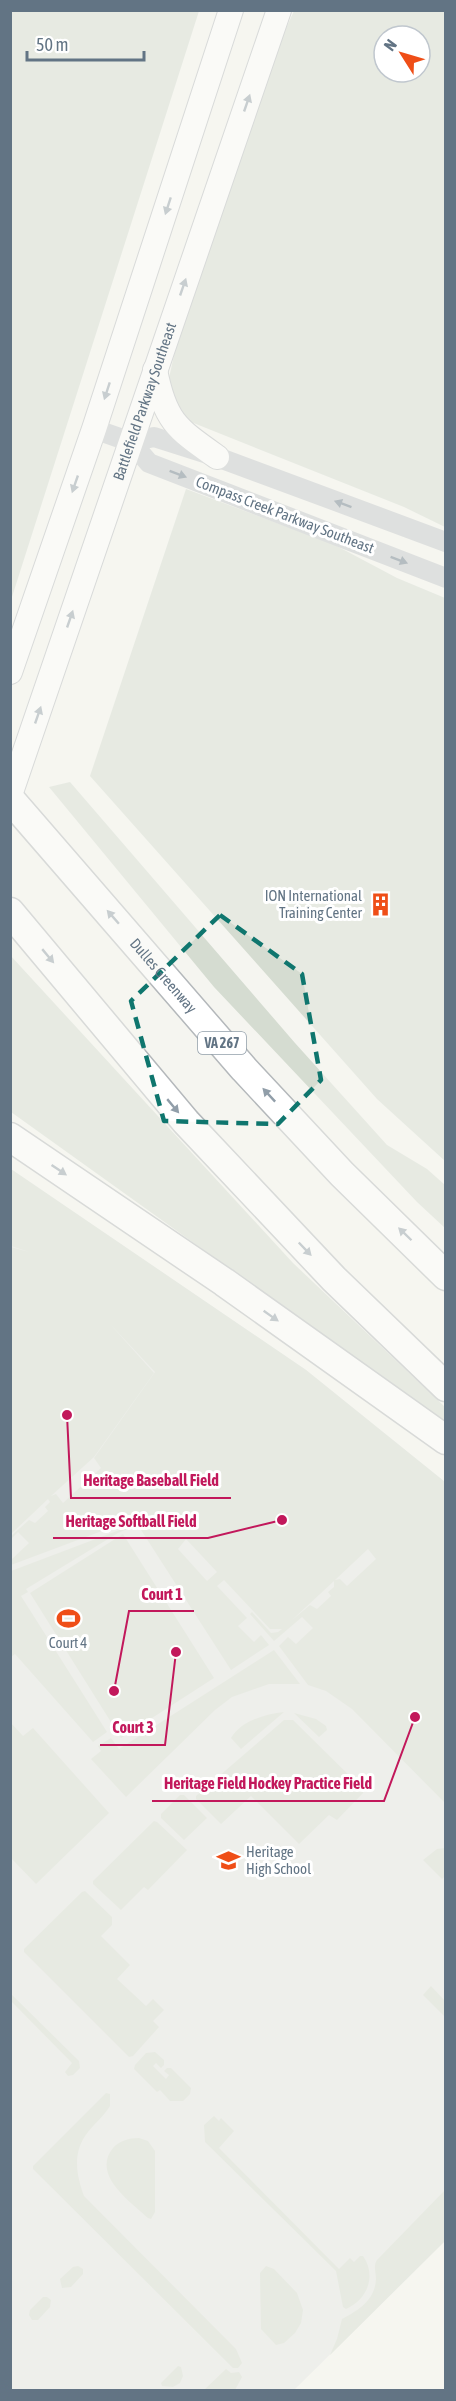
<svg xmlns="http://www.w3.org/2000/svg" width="456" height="2401" viewBox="0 0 456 2401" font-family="'Asap Condensed',sans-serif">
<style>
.built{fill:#e5e6e4}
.green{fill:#d5dcd1;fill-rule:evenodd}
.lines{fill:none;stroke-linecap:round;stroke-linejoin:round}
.major-casing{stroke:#b5b9bd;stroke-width:26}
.highway-casing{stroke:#b4b8bb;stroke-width:31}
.minor{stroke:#c2c6c9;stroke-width:20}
.major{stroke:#fff;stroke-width:24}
.highway{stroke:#fff;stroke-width:28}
.oneway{fill:#919ea9}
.oneway2{fill:#677887}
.marked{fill:none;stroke:#0f766e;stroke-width:4.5;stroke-dasharray:12 8;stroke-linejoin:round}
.labels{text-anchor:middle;stroke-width:6;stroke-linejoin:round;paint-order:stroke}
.shield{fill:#fff;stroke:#919ea9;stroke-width:1.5}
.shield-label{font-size:14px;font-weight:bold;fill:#627484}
.street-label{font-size:15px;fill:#627484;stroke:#fff}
.poi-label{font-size:15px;fill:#627484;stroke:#fff;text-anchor:end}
.leader{fill:none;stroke:#c2185b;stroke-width:2}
.callout-dot{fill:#c2185b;stroke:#fff;stroke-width:2}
.callout-label{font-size:16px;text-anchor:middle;font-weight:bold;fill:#c2185b;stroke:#fff;stroke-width:6;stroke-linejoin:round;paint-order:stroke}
</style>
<rect width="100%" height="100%" fill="#f5f5f0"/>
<path class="built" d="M 10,1169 L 306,1370 L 445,1482 L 445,2241 L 294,2390 L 11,2390 Z"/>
<path class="green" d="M 11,10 L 199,11 L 11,600 L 10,11 Z
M 294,11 L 445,11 L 445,527 L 404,507 L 191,422 L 180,413 L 172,395 L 169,378 L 181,324 L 274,54 ZM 384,36 L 420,36 L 420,72 L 384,72 Z
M 186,489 L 333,544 L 397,578 L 445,598 L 445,1161 L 377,1099 L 90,776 Z
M 70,782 L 295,1043 L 387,1145 L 427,1169 L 445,1185 L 445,1228 L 417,1202 L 214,987 L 49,787 Z
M 10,955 L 293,1263 L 445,1407 L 445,1423 L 11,1112 Z
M 11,1169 L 306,1370 L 445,1482 L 445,1803 L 352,1709 L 326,1691 L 308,1685 L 279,1646 L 288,1637 L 296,1644 L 313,1628 L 302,1617 L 274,1641 L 250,1614 L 252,1612 L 271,1633 L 278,1632 L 282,1629 L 270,1629 L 224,1580 L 217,1586 L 247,1618 L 238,1626 L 254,1642 L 261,1635 L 269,1645 L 231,1670 L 134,1519 L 11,1565 L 11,1558 L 12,1559 L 29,1543 L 18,1532 L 11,1539 L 11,1536 L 29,1520 L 35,1523 L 48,1511 L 45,1507 L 50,1502 L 48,1499 L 11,1534 L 11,1247 L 29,1252 L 11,1246 ZM 110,1324 L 155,1372 L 94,1458 L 101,1468 L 63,1503 L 56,1494 L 51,1496 L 94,1457 L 154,1373 ZM 186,1539 L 217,1572 L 207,1581 L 178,1549 ZM 368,1549 L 376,1559 L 347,1586 L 340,1579 L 335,1580 ZM 334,1581 L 334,1587 L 328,1592 L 331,1596 L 317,1609 L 310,1605 L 292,1620 Z
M 130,1526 L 132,1527 L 118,1533 L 26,1589 L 28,1592 L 21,1596 L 107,1732 L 93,1742 L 15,1654 L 11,1657 L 11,1571 Z
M 123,1534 L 214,1678 L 121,1738 L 30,1593 Z
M 274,1650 L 300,1684 L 269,1684 L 232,1697 L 215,1710 L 126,1797 L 91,1759 L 101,1751 L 98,1746 L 111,1738 L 119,1749 Z
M 284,1712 L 241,1749 L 231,1738 C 241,1721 265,1714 284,1712 Z
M 294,1713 L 316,1719 L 326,1726 L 327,1730 L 319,1737 Z
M 284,1720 L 293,1720 L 364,1790 L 363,1793 L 337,1820 L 329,1815 L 299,1844 L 251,1796 L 221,1824 L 196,1799 L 196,1796 Z
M 11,1723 L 23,1736 L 33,1728 L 109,1813 L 36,1884 L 11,1858 Z
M 180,1795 L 184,1795 L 207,1818 L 184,1840 L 161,1818 L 161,1814 Z
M 154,1821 L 157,1822 L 187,1850 L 148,1890 L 144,1887 L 121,1910 L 93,1884 L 93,1881 Z
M 445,1848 L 445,1876 L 442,1879 L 423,1860 L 437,1849 Z
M 85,1891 L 112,1917 L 112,1925 L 101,1936 L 130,1965 L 117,1979 L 146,2006 L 153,1999 L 164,2010 L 153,2021 L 159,2027 L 133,2056 L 129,2057 L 24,1952 L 24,1949 L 82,1892 Z
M 431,1986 L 445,2001 L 445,2017 L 423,1995 Z
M 10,1993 L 79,2061 L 80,2068 L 73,2075 L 68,2076 L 65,2072 L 72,2063 L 11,2001 Z
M 155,2052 L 164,2060 L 164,2065 L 161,2068 L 156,2063 L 153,2066 L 166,2079 L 169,2075 L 164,2071 L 167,2068 L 171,2068 L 191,2088 L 190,2094 L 183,2101 L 170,2101 L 160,2090 L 157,2092 L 134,2069 L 135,2065 L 146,2053 Z
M 106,2093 L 110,2094 L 110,2106 C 104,2116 95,2123 88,2132 C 72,2152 76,2174 84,2196 L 236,2349 L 242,2363 L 238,2368 L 233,2368 L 33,2169 L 33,2166 Z
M 214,2116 L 219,2121 L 221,2118 L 234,2131 L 219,2148 L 339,2269 L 350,2258 L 354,2262 L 360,2256 L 363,2256 C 377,2276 367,2300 346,2309 L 343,2307 L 336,2271 L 205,2142 L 204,2125 Z
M 139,2138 L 148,2141 L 155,2151 L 155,2212 L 151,2219 L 148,2218 C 131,2202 91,2175 113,2148 C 119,2141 129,2138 139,2138 Z
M 445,2190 L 445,2241 L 330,2355 L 337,2339 L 342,2319 C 359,2310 375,2300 376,2279 C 376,2272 373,2266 377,2260 Z
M 78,2266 L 83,2269 L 83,2274 L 71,2287 L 62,2288 L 60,2279 L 73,2267 Z
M 266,2266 L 274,2269 L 297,2293 L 303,2310 L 301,2323 L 295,2333 L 284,2343 L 276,2345 L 261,2329 L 260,2273 Z
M 43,2297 L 47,2297 L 51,2300 L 50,2307 L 38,2320 L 32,2320 L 29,2315 L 30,2310 Z
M 178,2366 L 181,2367 L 183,2376 L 180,2383 L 173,2387 L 162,2386 L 161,2383 Z
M 226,2369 L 231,2373 L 239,2372 L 242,2377 L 235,2390 L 204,2390 Z"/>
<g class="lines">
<defs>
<g id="major">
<path d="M 155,370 C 165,421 176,428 217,457"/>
<path d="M 10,672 L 94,429 L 231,10"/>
<path id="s1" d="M 10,795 L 279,10"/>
</g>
<g id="highway">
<path id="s2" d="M 10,799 L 244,1069 L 342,1174 L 446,1276"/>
<path d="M 10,912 L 186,1122 L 334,1279 L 446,1387"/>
<path d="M 10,1137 L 224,1282 L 446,1440"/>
</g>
</defs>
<use href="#major" class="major-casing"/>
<use href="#highway" class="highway-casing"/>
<path class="minor" d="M 94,429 L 131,442 L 149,463 L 446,578
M 131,442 L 154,437 L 217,457 L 446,542"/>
<use href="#major" class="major"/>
<use href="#highway" class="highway"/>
</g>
<defs><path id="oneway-solid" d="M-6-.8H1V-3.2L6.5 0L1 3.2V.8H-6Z" transform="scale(1.5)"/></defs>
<g class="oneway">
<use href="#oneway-solid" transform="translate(247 103) rotate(-71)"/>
<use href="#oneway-solid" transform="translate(168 206) rotate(108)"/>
<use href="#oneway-solid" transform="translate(183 287) rotate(-71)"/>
<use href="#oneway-solid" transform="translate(107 391) rotate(108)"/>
<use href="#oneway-solid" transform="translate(75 484) rotate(109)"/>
<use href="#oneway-solid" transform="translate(70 619) rotate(-71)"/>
<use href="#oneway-solid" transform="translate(38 715) rotate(-71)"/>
<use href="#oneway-solid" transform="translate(113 917) rotate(-131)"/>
<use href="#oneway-solid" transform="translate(48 956) rotate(50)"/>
<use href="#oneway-solid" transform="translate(269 1095) rotate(-133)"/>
<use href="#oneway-solid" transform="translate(173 1106) rotate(50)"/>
<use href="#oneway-solid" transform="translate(59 1170) rotate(34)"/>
<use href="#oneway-solid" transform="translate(405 1234) rotate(-136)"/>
<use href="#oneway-solid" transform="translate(305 1249) rotate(46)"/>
<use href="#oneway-solid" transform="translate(271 1316) rotate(35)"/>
</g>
<g class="oneway2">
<use href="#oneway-solid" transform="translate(178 474) rotate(21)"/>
<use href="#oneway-solid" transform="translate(343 504) rotate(-160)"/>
<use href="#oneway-solid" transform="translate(399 560) rotate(21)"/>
</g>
<path d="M0 0H456V2401H0ZM 220,915 L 302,974 L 321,1080 L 278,1124 L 164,1121 L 131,1001 Z" fill="#f5f5f0" fill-opacity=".55" fill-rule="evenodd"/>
<path class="marked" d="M 220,915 L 302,974 L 321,1080 L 278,1124 L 164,1121 L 131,1001 Z"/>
<defs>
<symbol id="building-bare" viewBox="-9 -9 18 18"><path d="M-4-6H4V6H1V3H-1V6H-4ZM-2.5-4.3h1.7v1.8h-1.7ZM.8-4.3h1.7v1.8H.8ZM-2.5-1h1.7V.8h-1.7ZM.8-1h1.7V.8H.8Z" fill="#ef4e17" stroke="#fff" stroke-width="2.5" paint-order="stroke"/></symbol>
<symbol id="stadium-bare" viewBox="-9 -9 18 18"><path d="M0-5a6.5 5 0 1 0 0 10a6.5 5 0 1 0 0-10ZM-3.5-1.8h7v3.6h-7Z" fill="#ef4e17" stroke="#fff" stroke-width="2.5" paint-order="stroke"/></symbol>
<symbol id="school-bare" viewBox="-9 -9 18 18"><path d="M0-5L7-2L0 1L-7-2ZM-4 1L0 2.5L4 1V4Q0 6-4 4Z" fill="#ef4e17" stroke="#fff" stroke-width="2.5" paint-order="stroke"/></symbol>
</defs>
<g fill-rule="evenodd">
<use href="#building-bare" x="364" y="888" width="33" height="33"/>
<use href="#stadium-bare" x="52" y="1602" width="33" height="33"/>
<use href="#school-bare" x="212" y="1844" width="33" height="33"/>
</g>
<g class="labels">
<rect class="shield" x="198" y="1032" width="48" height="22" rx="4.5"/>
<g class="shield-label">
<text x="222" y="1048">VA 267</text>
</g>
<g class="street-label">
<text dy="5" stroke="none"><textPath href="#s1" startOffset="416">Battlefield Parkway Southeast</textPath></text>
<text transform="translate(285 515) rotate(21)" y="5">Compass Creek Parkway Southeast</text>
<text dy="5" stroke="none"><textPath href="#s2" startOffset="234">Dulles Greenway</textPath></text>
</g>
<g class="poi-label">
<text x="362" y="901">ION International<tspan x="362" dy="17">Training Center</tspan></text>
<text x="68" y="1648" text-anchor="middle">Court 4</text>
<text x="246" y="1857" text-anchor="start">Heritage<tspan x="246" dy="17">High School</tspan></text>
</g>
</g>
<path class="leader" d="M67 1415L71 1498H231M282 1520L208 1538H53M114 1691L129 1611H194M176 1652L165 1745H100M415 1717L384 1801H152"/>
<g class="callout-dot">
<circle cx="67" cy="1415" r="6"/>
<circle cx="282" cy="1520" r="6"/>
<circle cx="114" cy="1691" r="6"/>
<circle cx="176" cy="1652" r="6"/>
<circle cx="415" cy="1717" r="6"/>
</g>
<g class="callout-label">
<text x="151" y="1486">Heritage Baseball Field</text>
<text x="131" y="1527">Heritage Softball Field</text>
<text x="162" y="1600">Court 1</text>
<text x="133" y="1733">Court 3</text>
<text x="268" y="1789">Heritage Field Hockey Practice Field</text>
</g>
<rect width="456" height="2401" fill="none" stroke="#627484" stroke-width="24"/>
<g transform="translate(402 54) rotate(307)"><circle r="28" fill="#ffffff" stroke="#c0c7ce" stroke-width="1.5"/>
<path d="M0-4.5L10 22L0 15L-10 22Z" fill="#ef4e17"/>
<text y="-9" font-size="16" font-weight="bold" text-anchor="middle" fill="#627484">N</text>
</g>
<path d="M27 51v9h117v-9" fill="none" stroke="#627484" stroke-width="3"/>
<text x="36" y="51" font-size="18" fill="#627484" stroke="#ffffff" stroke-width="4.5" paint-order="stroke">50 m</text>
</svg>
